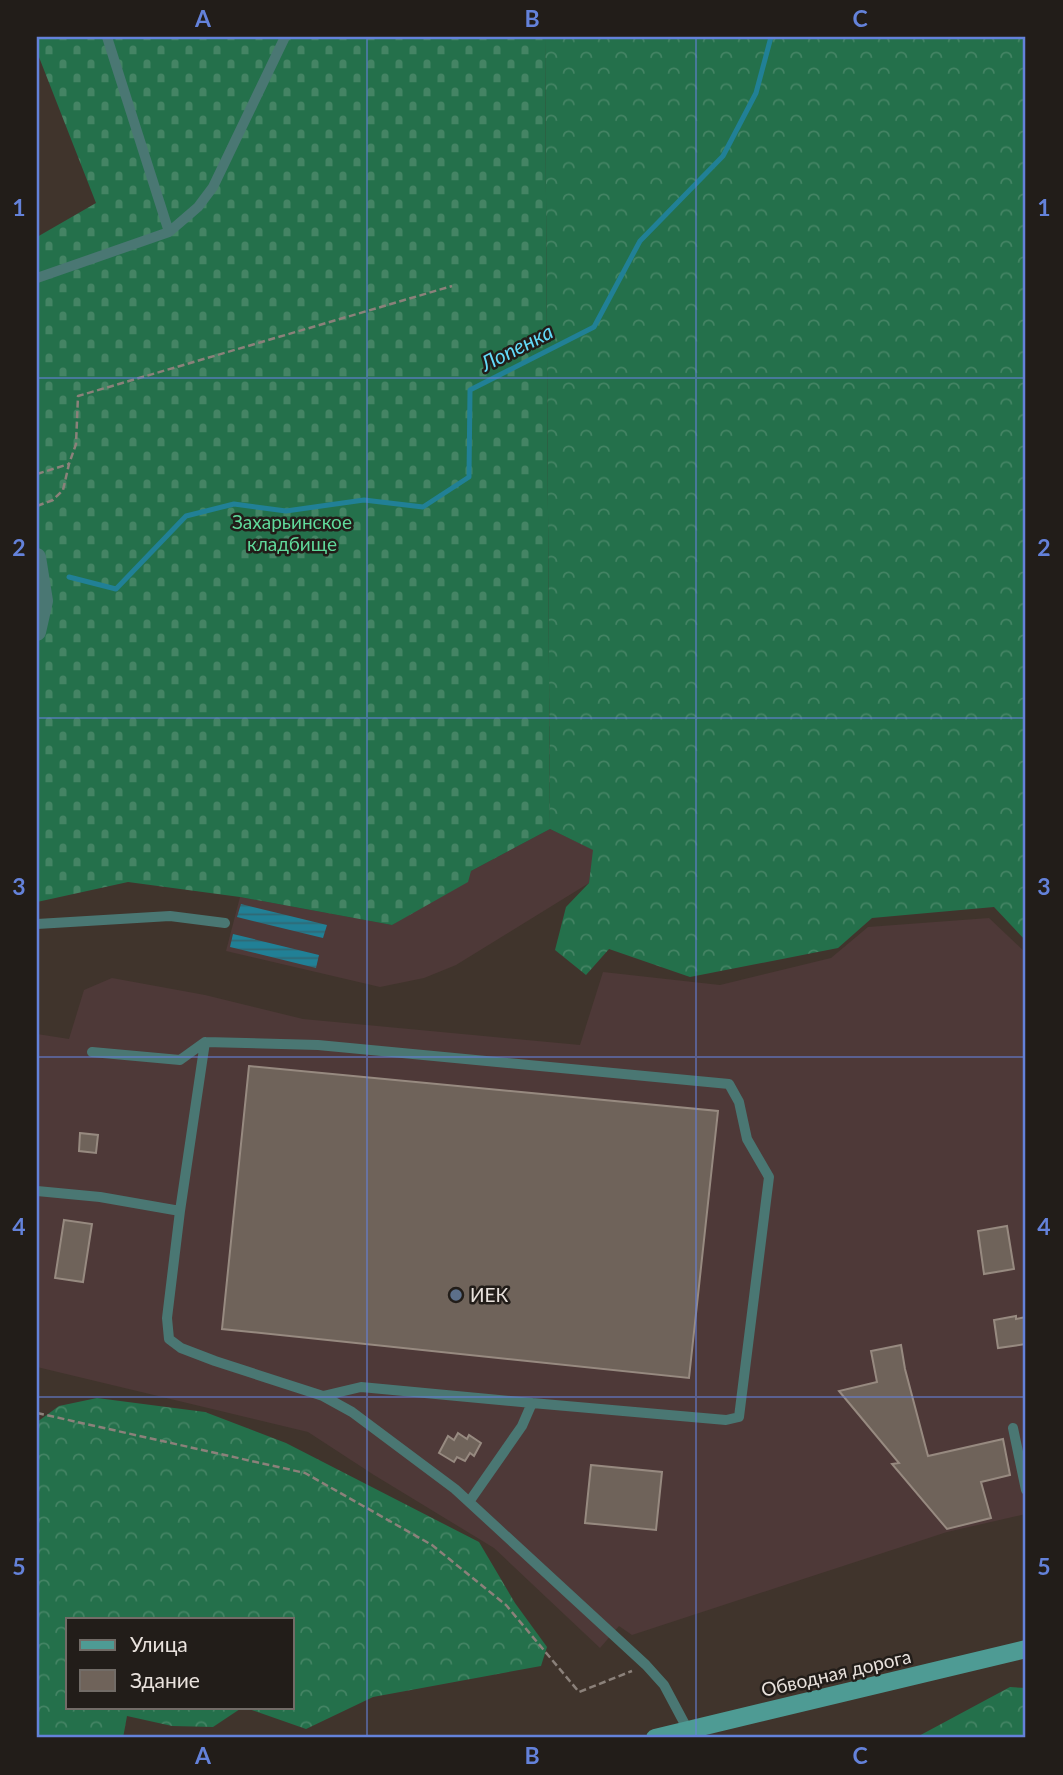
<svg xmlns="http://www.w3.org/2000/svg" width="1063" height="1775" viewBox="0 0 1063 1775" font-family="Lato,sans-serif">
<style>
.industrial{fill:#4e3938}
.forest{fill:url(#forest-crowns);fill-rule:evenodd}
.cemetery{fill:url(#cemetery-stones)}
.water{fill:url(#water-rules)}
.lines{fill:none;stroke-linecap:round;stroke-linejoin:round}
.stream{stroke:#218096;stroke-width:5}
.building{fill:#6f635a;stroke:#978a80;stroke-width:2}
.path{stroke:#8b817a;stroke-width:2.5;stroke-dasharray:7 3.5;stroke-linecap:butt}
.service{stroke:#4a7773;stroke-width:10}
.minor{stroke:#4a7773;stroke-width:18}
.secondary{stroke:#4e9b94;stroke-width:18}
.grid{fill:none;stroke:#6482da;stroke-width:2;stroke-opacity:0.55}
.service-dot{fill:#5c6f8a;stroke:#221d19;stroke-width:2.5}
.labels{text-anchor:middle;stroke-width:5;stroke-linejoin:round;paint-order:stroke}
.park-label{font-size:19px;fill:#60da9b;stroke:#221d19}
.poi-label{font-size:19px;fill:#e9e2dd;stroke:#221d19;text-anchor:start}
.street-label{font-size:19px;fill:#e9e2dd;stroke:#221d19}
.water-label{font-size:21px;font-style:italic;fill:#63daf9;stroke:#221d19}
.neatline{fill:none;stroke:#6482da;stroke-width:2.5}
.grid-label{font-size:23px;text-anchor:middle;font-weight:bold;fill:#6482da}
</style>
<defs>
<pattern id="forest-crowns" width="20" height="18" patternUnits="userSpaceOnUse" patternTransform="scale(1.75)"><rect width="20" height="18" fill="#24704b"/><path d="M2 6a3 3 0 1 1 6 0M12 15a3 3 0 1 1 6 0" fill="none" stroke="#448464"/></pattern>
<pattern id="cemetery-stones" width="16" height="16" patternUnits="userSpaceOnUse" patternTransform="scale(1.75)"><rect width="16" height="16" fill="#24704b"/><path d="M2 7V4a2 2 0 0 1 4 0v3zM10 15v-3a2 2 0 0 1 4 0v3z" fill="#448464"/></pattern>
<pattern id="water-rules" width="6" height="5" patternUnits="userSpaceOnUse" patternTransform="scale(1.75)"><rect width="6" height="5" fill="#218096"/><path d="M0 2.5h6" fill="none" stroke="#306874"/></pattern>
</defs>
<rect width="100%" height="100%" fill="#40342c"/>
<path class="industrial" d="M 550,829 L 594,850 L 589,883 L 456,965 L 424,978 L 380,987 L 226,951 L 240,897 L 392,925 L 471,871 Z
M 989,918 L 1026,953 L 1026,1135 L 1024,1151 L 1026,1188 L 1026,1514 L 947,1532 L 632,1635 L 619,1626 L 600,1648 L 494,1548 L 374,1475 L 308,1432 L 37,1367 L 37,1034 L 69,1039 L 84,990 L 112,978 L 205,995 L 303,1019 L 580,1045 L 603,972 L 720,985 L 831,958 L 868,927 Z"/>
<path class="forest" d="M 545,37 L 1026,37 L 1026,941 L 994,907 L 872,918 L 838,948 L 690,977 L 609,949 L 586,975 L 555,950 L 566,907 L 589,883 L 593,850 L 550,829 Z
M 97,1398 L 205,1412 L 286,1443 L 479,1542 L 515,1603 L 547,1647 L 541,1666 L 373,1697 L 306,1729 L 243,1707 L 213,1727 L 172,1726 L 127,1716 L 123,1738 L 37,1738 L 37,1422 L 59,1406 ZM 68,1619 L 292,1619 L 292,1707 L 68,1707 Z
M 1010,1687 L 1026,1688 L 1026,1738 L 915,1738 Z"/>
<path class="cemetery" d="M 37,37 L 545,37 L 550,829 L 471,871 L 468,882 L 392,925 L 240,897 L 128,882 L 37,902 L 37,237 L 96,203 L 37,52 Z"/>
<path class="water" d="M 241,904 L 327,925 L 323,938 L 237,917 Z
M 233,934 L 319,955 L 316,968 L 230,947 Z"/>
<g class="lines">
<path class="stream" d="M 69,577 L 116,589 L 186,516 L 234,504 L 286,511 L 364,500 L 423,507 L 469,477 L 470,390 L 594,327 L 640,241 L 723,156 L 756,93 L 771,37"/>
</g>
<path class="building" d="M 249,1066 L 718,1111 L 689,1378 L 222,1329 Z
M 80,1133 L 98,1135 L 96,1153 L 79,1151 Z
M 64,1220 L 92,1224 L 83,1282 L 55,1278 Z
M 1007,1226 L 1014,1269 L 984,1274 L 978,1231 Z
M 1016,1316 L 1016,1319 L 1026,1317 L 1026,1344 L 998,1348 L 994,1320 Z
M 901,1345 L 905,1369 L 928,1456 L 1003,1439 L 1010,1475 L 981,1482 L 991,1518 L 947,1529 L 892,1464 L 899,1463 L 839,1391 L 877,1382 L 871,1351 Z
M 458,1433 L 467,1439 L 469,1435 L 481,1443 L 474,1456 L 470,1453 L 465,1461 L 457,1457 L 454,1462 L 439,1453 L 448,1436 L 454,1440 Z
M 591,1465 L 662,1472 L 656,1530 L 585,1523 Z"/>
<g class="lines">
<path class="path" d="M 37,474 L 69,464
M 37,506 L 53,500 L 63,490 L 69,464 L 76,444 L 78,396 L 452,286
M 37,1413 L 305,1473 L 432,1545 L 506,1605 L 579,1692 L 632,1671"/>
<path class="service" d="M 107,37 L 169,232
M 37,278 L 169,232 L 198,207 L 213,187 L 285,37
M 37,924 L 170,916 L 225,923
M 205,1042 L 180,1211 L 167,1318 L 169,1339 L 181,1348 L 215,1361 L 323,1396 L 352,1412 L 455,1489 L 646,1665 L 664,1685 L 688,1730
M 92,1052 L 180,1060 L 205,1042 L 318,1045 L 729,1084 L 739,1102 L 747,1139 L 769,1177 L 739,1417 L 726,1420 L 532,1403 L 522,1426 L 469,1502
M 37,1191 L 100,1197 L 180,1211
M 323,1396 L 361,1387 L 532,1403
M 1013,1428 L 1026,1490"/>
<path class="minor" d="M 37,557 L 44,601 L 37,632"/>
<path class="secondary" d="M 655,1738 L 1026,1649"/>
</g>
<path class="grid" d="M 367,37 L 367,1738M 696,37 L 696,1738M 37,378 L 1026,378M 37,718 L 1026,718M 37,1057 L 1026,1057M 37,1397 L 1026,1397"/>
<circle class="service-dot" cx="456" cy="1295" r="7"/>
<g class="labels">
<g class="park-label">
<text x="292" y="529">Захарьинское<tspan x="292" dy="22">кладбище</tspan></text>
</g>
<g class="poi-label">
<text x="470" y="1302">ИЕК</text>
</g>
<g class="street-label">
<text transform="translate(836 1673) rotate(-13)" y="7">Обводная дорога</text>
</g>
<g class="water-label">
<text transform="translate(517 348) rotate(-27)" y="7">Лопенка</text>
</g>
</g>
<rect width="1063" height="1775" fill="none" stroke="#221d19" stroke-width="77"/>
<rect x="66" y="1618" width="228" height="91" fill="#221d19" stroke="#726c67" stroke-width="2"/>
<rect x="80" y="1640" width="35" height="10" fill="#4e9b94" stroke="#726c67" stroke-width="2"/>
<text x="130" y="1652" font-size="21" fill="#e9e2dd">Улица</text>
<rect x="80" y="1670" width="35" height="21" fill="#6f635a" stroke="#726c67" stroke-width="2"/>
<text x="130" y="1688" font-size="21" fill="#e9e2dd">Здание</text>
<rect x="38" y="38" width="986" height="1698" class="neatline"/>
<g class="grid-label">
<text x="203" y="27">A</text>
<text x="532" y="27">B</text>
<text x="860" y="27">C</text>
<text x="19" y="216">1</text>
<text x="1044" y="216">1</text>
<text x="19" y="556">2</text>
<text x="1044" y="556">2</text>
<text x="19" y="895">3</text>
<text x="1044" y="895">3</text>
<text x="19" y="1235">4</text>
<text x="1044" y="1235">4</text>
<text x="19" y="1575">5</text>
<text x="1044" y="1575">5</text>
<text x="203" y="1764">A</text>
<text x="532" y="1764">B</text>
<text x="860" y="1764">C</text>
</g>
</svg>
